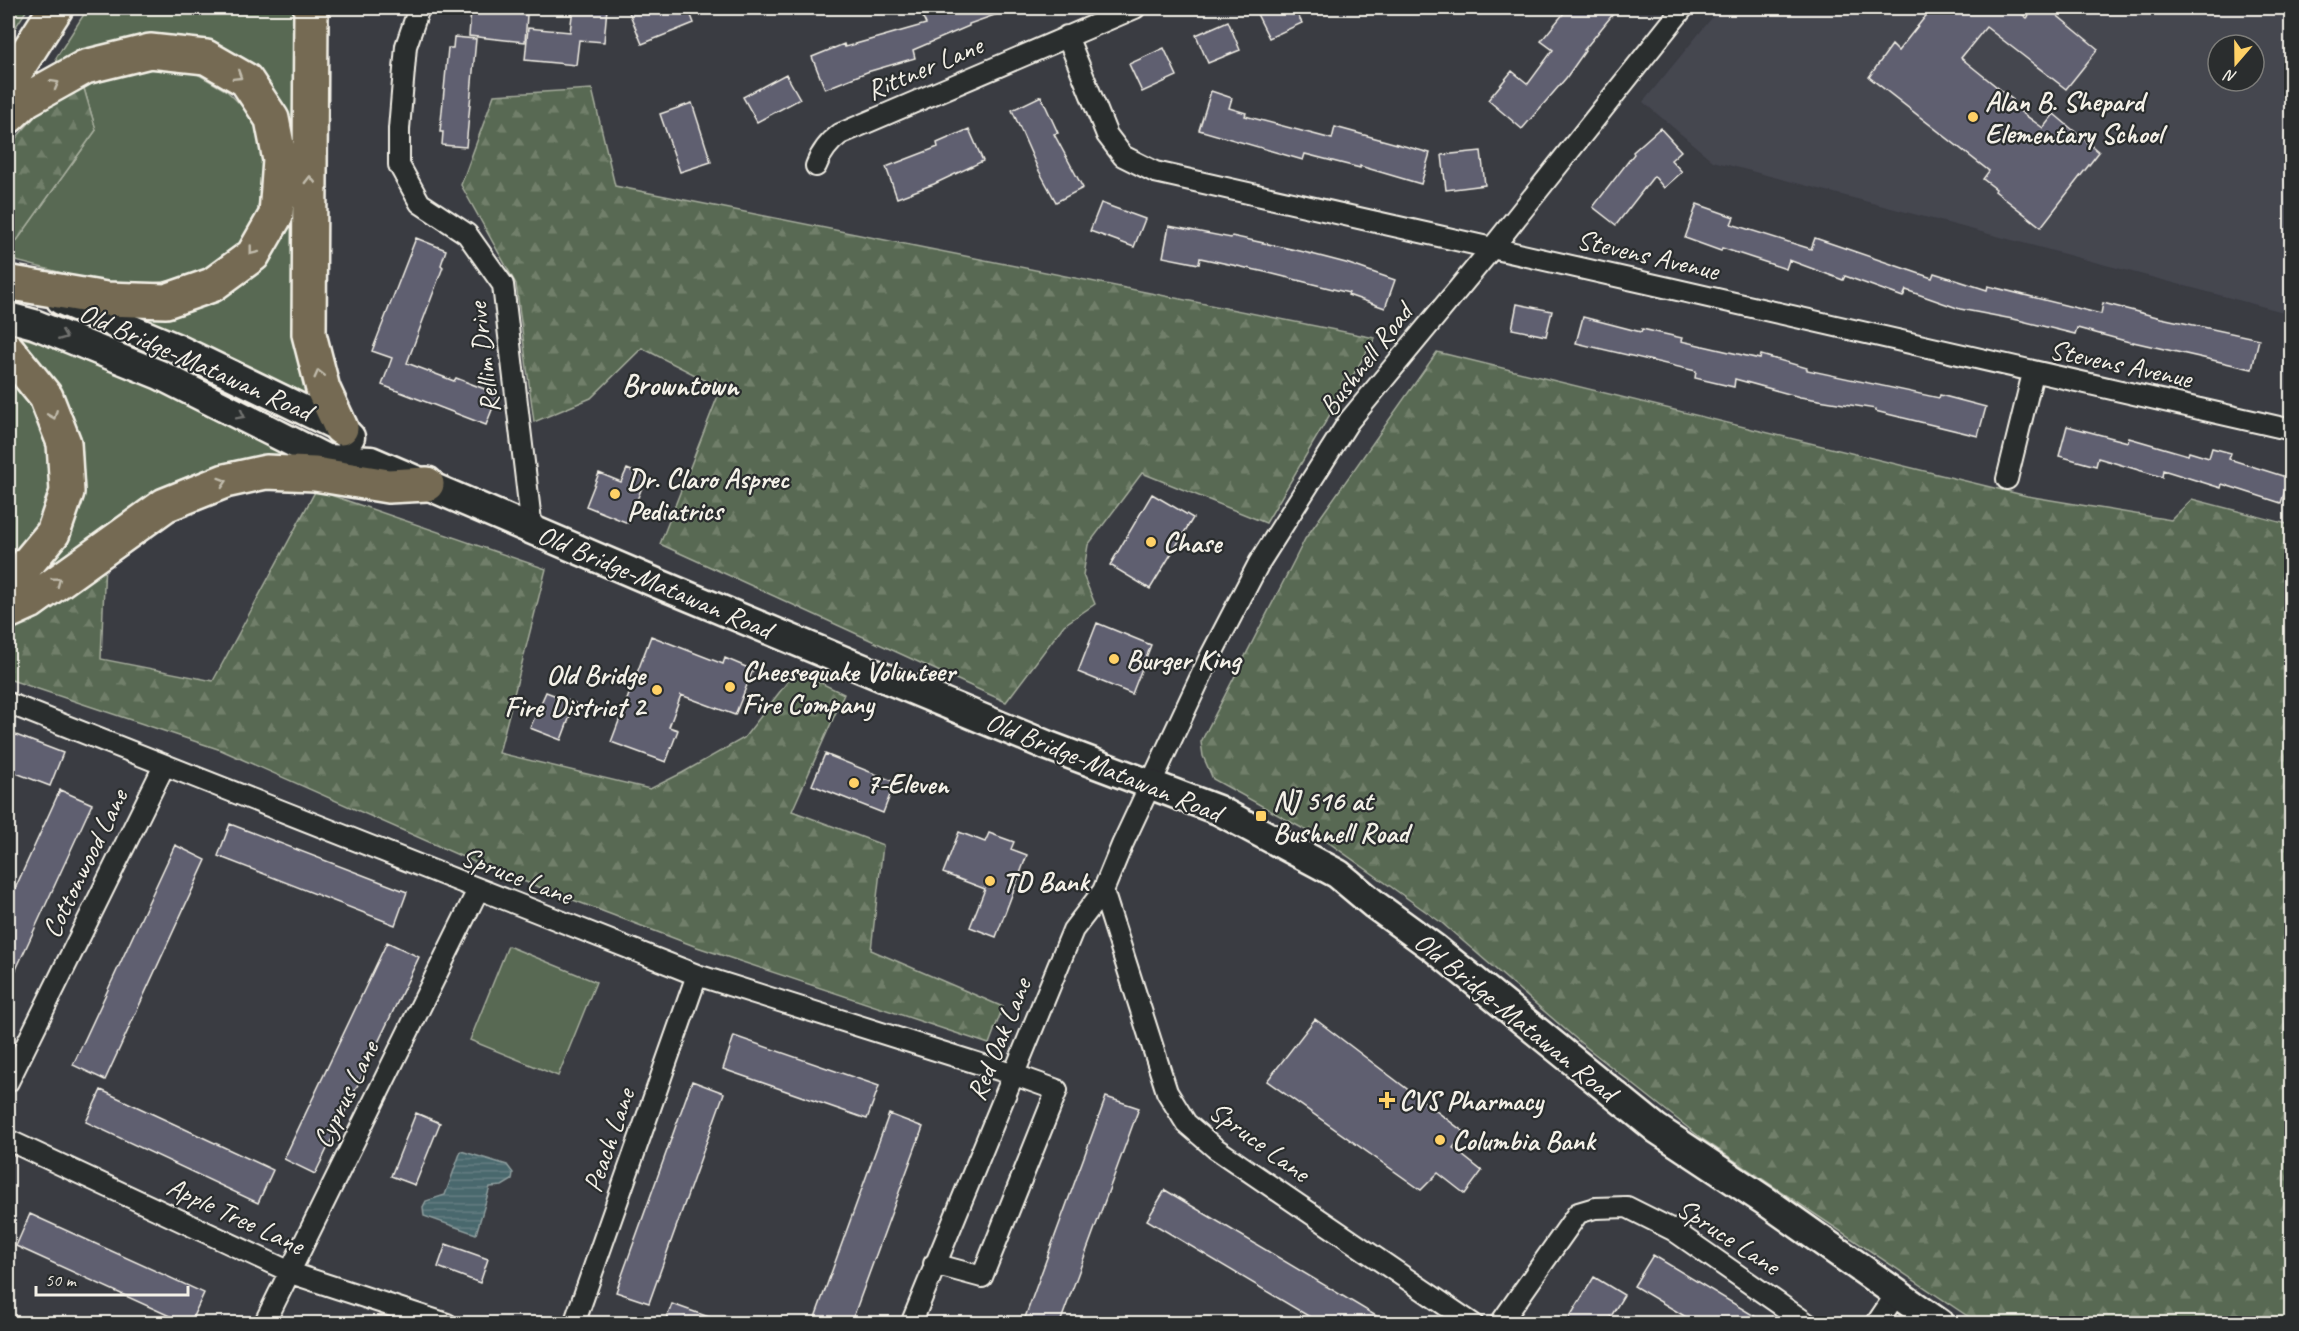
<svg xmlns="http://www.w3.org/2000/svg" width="2299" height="1331" viewBox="0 0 2299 1331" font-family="Caveat,sans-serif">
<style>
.built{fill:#454650;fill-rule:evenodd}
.green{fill:#586952;stroke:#a6ad9d;stroke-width:1.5}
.forest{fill:url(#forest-firs);stroke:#a6ad9d;stroke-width:1.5}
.water{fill:url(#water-rules);stroke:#8e9e9e;stroke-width:1.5}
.building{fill:#5f5e70;stroke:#f4f1e8;stroke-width:1.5}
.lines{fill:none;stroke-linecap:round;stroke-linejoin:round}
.street-casing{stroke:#f4f1e8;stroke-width:24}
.secondary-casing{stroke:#f4f1e8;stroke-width:33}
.highway-casing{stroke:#f4f1e8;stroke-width:38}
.street{stroke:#2a2d2e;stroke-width:20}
.secondary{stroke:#2a2d2e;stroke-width:28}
.highway{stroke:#746b52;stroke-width:33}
.oneway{stroke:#c1bbac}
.oneway2{stroke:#71726f}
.poi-dot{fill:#ffd166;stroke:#2a2d2e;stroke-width:2}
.labels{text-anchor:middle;stroke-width:4.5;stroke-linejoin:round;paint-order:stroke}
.street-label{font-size:28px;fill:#f4f1e8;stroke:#2a2d2e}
.poi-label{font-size:28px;font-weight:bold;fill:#f4f1e8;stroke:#2a2d2e;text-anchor:start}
.neighbourhood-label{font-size:30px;font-weight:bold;fill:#f4f1e8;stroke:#2a2d2e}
</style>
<defs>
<pattern id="forest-firs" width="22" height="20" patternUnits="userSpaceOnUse" patternTransform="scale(1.5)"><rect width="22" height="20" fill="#586952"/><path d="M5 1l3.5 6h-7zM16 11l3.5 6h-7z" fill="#717f6b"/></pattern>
<pattern id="water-rules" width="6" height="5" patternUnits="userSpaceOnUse" patternTransform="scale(1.5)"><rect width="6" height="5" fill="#4a676d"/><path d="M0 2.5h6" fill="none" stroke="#657d82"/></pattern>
</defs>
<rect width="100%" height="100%" fill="#3a3c42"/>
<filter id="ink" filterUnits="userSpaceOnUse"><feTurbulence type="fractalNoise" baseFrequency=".0167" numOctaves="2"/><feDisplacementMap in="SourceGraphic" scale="12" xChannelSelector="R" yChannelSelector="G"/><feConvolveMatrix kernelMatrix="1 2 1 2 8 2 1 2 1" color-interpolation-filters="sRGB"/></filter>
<g filter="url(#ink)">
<path class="built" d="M 1720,8 L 2280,8 L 2292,16 L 2291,314 L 1713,161 L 1643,102 ZM 2218,45 L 2254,45 L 2254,81 L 2218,81 Z"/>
<path class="green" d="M 10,8 L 28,8 L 8,39 L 8,11 Z
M 88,8 L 299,8 L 300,360 L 307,394 L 133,315 L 257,267 L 281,118 L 143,39 L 113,43 L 57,62 L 56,58 Z
M 180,64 L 227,91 L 254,118 L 264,161 L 256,225 L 231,259 L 196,278 L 117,287 L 8,259 L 8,253 L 96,130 L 83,85 L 126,67 Z
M 16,336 C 118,364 208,412 302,458 L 283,461 L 38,582 L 8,592 L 75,507 L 15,339 Z
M 8,366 L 53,440 L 50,513 L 8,566 Z
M 508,946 L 596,982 L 558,1076 L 470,1040 Z"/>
<path class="forest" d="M 83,85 L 96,130 L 8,253 L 8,147 L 47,103 Z
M 592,89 L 615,186 L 1375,338 L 1266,523 L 1142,473 L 1088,545 L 1083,575 L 1095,604 L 1064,625 L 1006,702 L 660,544 L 721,388 L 642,348 L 591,398 L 534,422 L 516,284 L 461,185 L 494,95 Z
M 1437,352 L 2027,496 L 2171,520 L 2192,499 L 2291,525 L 2291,1323 L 1978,1323 L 1701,1138 L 1581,1043 L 1442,923 L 1329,843 L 1213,779 L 1203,756 L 1201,742 L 1295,559 L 1305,539 Z
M 316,490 L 546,569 L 499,753 L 650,789 L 682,773 L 744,738 L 796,671 L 844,694 L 792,811 L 883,845 L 871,950 L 1003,1007 L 989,1044 L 697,947 L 481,865 L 221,750 L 8,679 L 8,629 L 38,614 L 105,561 L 101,659 L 213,681 Z"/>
<path class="water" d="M 461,1151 L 507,1165 L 513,1173 L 512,1180 L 502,1186 L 490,1187 L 476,1234 L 424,1216 L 423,1207 L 426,1201 L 445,1195 Z"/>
<path class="building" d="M 492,8 L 516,11 L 517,14 L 527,15 L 525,42 L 469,36 L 471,10 L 492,12 Z
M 573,8 L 607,8 L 604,42 L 579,40 L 576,65 L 525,60 L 528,28 L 570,32 Z
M 639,8 L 688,8 L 694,23 L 642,44 L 629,12 Z
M 934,8 L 1009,8 L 1009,10 L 969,24 L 969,26 L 913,50 L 915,58 L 867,72 L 825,89 L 812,57 L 844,44 L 845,47 L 926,24 L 921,13 Z
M 1254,8 L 1294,8 L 1302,23 L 1269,38 Z
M 1568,8 L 1618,8 L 1584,50 L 1585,51 L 1566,78 L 1522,129 L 1488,100 L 1512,71 L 1528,84 L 1553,50 L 1541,41 Z
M 1932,8 L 2014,8 L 2027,18 L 2036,8 L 2048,8 L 2098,49 L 2066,89 L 1986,27 L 1961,58 L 2013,100 L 2010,104 L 2043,128 L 2054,114 L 2099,152 L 2041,227 L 1995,191 L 1996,189 L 1983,179 L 1989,171 L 1869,77 L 1892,45 L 1898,51 Z
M 1228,21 L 1240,50 L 1208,63 L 1196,35 Z
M 454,37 L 476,39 L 466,147 L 442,145 L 443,132 L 440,132 L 448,48 L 453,48 Z
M 1164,48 L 1177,76 L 1142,92 L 1129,64 Z
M 786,74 L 800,99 L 757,122 L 743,97 Z
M 1211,91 L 1232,98 L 1229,108 L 1246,113 L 1245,116 L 1332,139 L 1335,127 L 1430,153 L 1421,184 L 1360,166 L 1360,168 L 1305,154 L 1303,160 L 1199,130 Z
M 1041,96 L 1058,133 L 1054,134 L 1083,188 L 1056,202 L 1038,169 L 1012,110 Z
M 692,103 L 711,162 L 680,172 L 660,114 Z
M 1660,128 L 1681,151 L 1671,160 L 1682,172 L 1664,188 L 1654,176 L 1616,225 L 1593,207 L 1634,154 L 1633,152 Z
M 969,129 L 983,161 L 934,184 L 897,198 L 886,167 L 938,147 L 937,143 Z
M 1481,151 L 1485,185 L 1446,190 L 1442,155 Z
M 1101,203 L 1145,219 L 1134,247 L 1090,231 Z
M 1697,204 L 1734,217 L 1731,224 L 1811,249 L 1815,238 L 1932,278 L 1934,273 L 1987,290 L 1988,286 L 2101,314 L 2103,303 L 2161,318 L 2259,339 L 2252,369 L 2133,342 L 2133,343 L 2077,328 L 2075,334 L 2018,320 L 1960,309 L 1906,290 L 1903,297 L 1845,276 L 1843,280 L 1789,260 L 1786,269 L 1722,248 L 1721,251 L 1685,238 Z
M 1169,226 L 1231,238 L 1232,236 L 1300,251 L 1346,263 L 1395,280 L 1385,308 L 1348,295 L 1349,293 L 1265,272 L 1200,258 L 1199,264 L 1163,257 Z
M 416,238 L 446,250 L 441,265 L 443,267 L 407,363 L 454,381 L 456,378 L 487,390 L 486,392 L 497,397 L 486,425 L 382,385 L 392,358 L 372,351 Z
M 1517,304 L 1552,311 L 1546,336 L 1512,329 Z
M 1583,317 L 1641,332 L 1642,329 L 1682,338 L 1681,341 L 1760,359 L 1761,355 L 1807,368 L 1807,370 L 1939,398 L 1940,395 L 1986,407 L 1978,436 L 1875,411 L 1876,409 L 1800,397 L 1735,379 L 1734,387 L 1695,378 L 1696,371 L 1576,343 Z
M 2067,426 L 2128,442 L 2129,438 L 2188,455 L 2189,452 L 2209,458 L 2212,448 L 2231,453 L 2229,459 L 2289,478 L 2281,503 L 2222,484 L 2221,488 L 2163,470 L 2162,477 L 2098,458 L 2096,466 L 2059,456 Z
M 627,469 L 646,477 L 628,523 L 586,506 L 599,473 L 621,482 Z
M 1152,494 L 1193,518 L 1150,589 L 1110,565 Z
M 1097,623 L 1151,645 L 1132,694 L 1078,672 Z
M 651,636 L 723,664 L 725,658 L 753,670 L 735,715 L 681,695 L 669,727 L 678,730 L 666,762 L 611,742 Z
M 546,692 L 575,703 L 561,740 L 530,728 Z
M 8,732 L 63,753 L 50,786 L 8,770 Z
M 825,754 L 895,782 L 883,813 L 812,785 Z
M 60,790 L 92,804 L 8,987 L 8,904 Z
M 230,824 L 407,892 L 395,925 L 218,856 Z
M 959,832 L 985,842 L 989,833 L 1014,842 L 1011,849 L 1027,855 L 996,937 L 970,927 L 985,889 L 943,873 Z
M 175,845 L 206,860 L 105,1080 L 73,1065 Z
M 387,942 L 419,957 L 315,1174 L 284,1159 Z
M 1315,1019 L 1465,1133 L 1453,1148 L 1482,1171 L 1465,1194 L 1438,1173 L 1421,1190 L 1267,1081 Z
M 734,1036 L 879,1086 L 867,1119 L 723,1069 Z
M 692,1081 L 724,1093 L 649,1303 L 616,1292 Z
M 101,1090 L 273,1170 L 258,1203 L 86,1122 Z
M 1106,1097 L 1139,1108 L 1060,1323 L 1023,1323 Z
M 416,1113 L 440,1123 L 415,1185 L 391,1176 Z
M 889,1114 L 923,1127 L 851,1323 L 813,1323 Z
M 1165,1190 L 1388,1323 L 1320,1323 L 1147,1220 Z
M 30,1214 L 204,1293 L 190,1323 L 185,1323 L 16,1246 Z
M 446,1244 L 488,1259 L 480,1283 L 438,1267 Z
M 1653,1255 L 1766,1323 L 1696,1323 L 1634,1286 Z
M 1594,1277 L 1624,1295 L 1607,1323 L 1566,1323 Z
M 672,1304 L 720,1321 L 719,1323 L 665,1323 Z"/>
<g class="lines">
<defs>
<path id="street" d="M 419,8 L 406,46 L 399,129 L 399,165 L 420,203 L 467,234 L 503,285 L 532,530
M 1067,36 L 1107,135 L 1123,156 L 1155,172 C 1535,255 1912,346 2292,430
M 816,166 C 821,152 828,143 840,134 L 1135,8
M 2007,479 L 2033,373
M 8,703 L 697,975 L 1015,1075 L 1057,1090 L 982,1277 L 934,1264
M 1103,891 L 1167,1092 L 1186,1123 L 1215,1148 L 1473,1324
M 8,1082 L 164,766
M 8,1140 L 297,1275 L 447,1324
M 264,1324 L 478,890
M 574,1324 L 697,975
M 911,1324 L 1073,930 L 1103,891 L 1122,845 L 1209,659 L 1259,563 L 1349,421 L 1493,247 L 1683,8
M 1500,1324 L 1578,1213 L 1595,1208 L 1627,1207 L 1673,1230 L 1808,1324
M 1876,1324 L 1897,1293"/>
<path id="secondary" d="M 61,300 L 178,349 L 341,428 L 350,437
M 8,317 L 34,324 L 160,375 L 326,459 L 371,461 L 659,584 L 1046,745 L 1218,810 L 1338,874 L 1375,905 L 1434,948 L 1657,1129 L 1767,1202 L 1940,1324"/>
<path id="highway" d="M 311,8 L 309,334 L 323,389 L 341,428
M 8,83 L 56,8
M 8,117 L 26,100 L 85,67 L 150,51 L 206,57 L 246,80 L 272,119 L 280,160 L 276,215 L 253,255 L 212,285 L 166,301 L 106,299 L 12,283
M 8,350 L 46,397 L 64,443 L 67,492 L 53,533 L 22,570 L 8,580
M 8,612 L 30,602 L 165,505 L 225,481 L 266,472 L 315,474 L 388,486 L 427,484"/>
</defs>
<use href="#street" class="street-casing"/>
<use href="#secondary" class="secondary-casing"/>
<use href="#highway" class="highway-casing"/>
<use href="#street" class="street"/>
<use href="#secondary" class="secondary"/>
<use href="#highway" class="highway"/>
</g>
<defs><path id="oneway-chevron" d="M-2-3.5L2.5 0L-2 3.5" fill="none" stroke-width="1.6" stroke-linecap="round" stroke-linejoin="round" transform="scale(1.5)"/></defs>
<g class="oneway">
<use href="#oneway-chevron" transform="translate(238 76) rotate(32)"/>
<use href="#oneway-chevron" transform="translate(55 84) rotate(-29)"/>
<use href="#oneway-chevron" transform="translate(310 180) rotate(-90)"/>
<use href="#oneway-chevron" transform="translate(253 251) rotate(128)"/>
<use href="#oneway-chevron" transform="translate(319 374) rotate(-104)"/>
<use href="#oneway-chevron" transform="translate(53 415) rotate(68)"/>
<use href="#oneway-chevron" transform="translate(223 482) rotate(-18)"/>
<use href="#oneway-chevron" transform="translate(57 581) rotate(-37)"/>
</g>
<g class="oneway2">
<use href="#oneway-chevron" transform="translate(63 336) rotate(22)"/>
<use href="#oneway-chevron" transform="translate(241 415) rotate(27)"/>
</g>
</g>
<g class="poi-dot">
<circle cx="1973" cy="117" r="6"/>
<circle cx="615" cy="494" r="6"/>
<circle cx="1151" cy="542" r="6"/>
<circle cx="1114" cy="659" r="6"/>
<circle cx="730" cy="687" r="6"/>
<circle cx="657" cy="690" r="6"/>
<circle cx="854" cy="783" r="6"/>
<rect x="1255" y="810" width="12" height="12" rx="3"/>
<circle cx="990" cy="881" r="6"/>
<path d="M1384 1091h6v6h6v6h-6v6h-6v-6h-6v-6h6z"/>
<circle cx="1440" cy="1140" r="6"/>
</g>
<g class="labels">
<g class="street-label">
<text transform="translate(924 67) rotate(-23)" y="10">Rittner Lane</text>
<text transform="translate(1648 254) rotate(13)" y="10">Stevens Avenue</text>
<text transform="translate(483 358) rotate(-97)" y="10">Rellim Drive</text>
<text transform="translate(1365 359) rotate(-52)" y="10">Bushnell Road</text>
<text transform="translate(196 361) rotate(24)" y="10">Old Bridge-Matawan Road</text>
<text transform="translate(2121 363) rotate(12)" y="10">Stevens Avenue</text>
<text transform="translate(655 581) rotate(23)" y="10">Old Bridge-Matawan Road</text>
<text transform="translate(1104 766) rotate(22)" y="10">Old Bridge-Matawan Road</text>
<text transform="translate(84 863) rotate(-64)" y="10">Cottonwood Lane</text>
<text transform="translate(517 875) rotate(21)" y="10">Spruce Lane</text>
<text transform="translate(1516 1016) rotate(39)" y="10">Old Bridge-Matawan Road</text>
<text transform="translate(998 1039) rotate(-68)" y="10">Red Oak Lane</text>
<text transform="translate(345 1094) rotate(-64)" y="10">Cyprus Lane</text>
<text transform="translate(608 1140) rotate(-71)" y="10">Peach Lane</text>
<text transform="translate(1260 1141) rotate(36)" y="10">Spruce Lane</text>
<text transform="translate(236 1215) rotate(25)" y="10">Apple Tree Lane</text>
<text transform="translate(1729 1236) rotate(33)" y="10">Spruce Lane</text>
</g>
<g class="poi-label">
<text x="1985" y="111">Alan B. Shepard<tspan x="1985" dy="32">Elementary School</tspan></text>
<text x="627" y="488">Dr. Claro Asprec<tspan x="627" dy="32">Pediatrics</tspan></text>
<text x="1163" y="552">Chase</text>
<text x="1126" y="669">Burger King</text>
<text x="742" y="681">Cheesequake Volunteer<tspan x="742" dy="32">Fire Company</tspan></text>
<text x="645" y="684" text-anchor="end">Old Bridge<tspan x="645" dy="32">Fire District 2</tspan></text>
<text x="866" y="793">7-Eleven</text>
<text x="1273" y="810">NJ 516 at<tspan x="1273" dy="32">Bushnell Road</tspan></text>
<text x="1002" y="891">TD Bank</text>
<text x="1399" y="1110">CVS Pharmacy</text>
<text x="1452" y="1150">Columbia Bank</text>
</g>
<g class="neighbourhood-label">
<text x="680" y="395">Browntown</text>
</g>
</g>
<rect width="2299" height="1331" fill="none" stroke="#2a2d2e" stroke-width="30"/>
<rect x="15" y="15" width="2269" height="1301" fill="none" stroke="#f4f1e8" stroke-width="2" filter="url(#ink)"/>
<g transform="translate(2236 63) rotate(200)"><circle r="28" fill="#2a2d2e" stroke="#7b7b78" stroke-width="1.5"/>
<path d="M0-4.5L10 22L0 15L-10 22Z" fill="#ffd166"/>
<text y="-9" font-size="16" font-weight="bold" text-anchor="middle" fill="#f4f1e8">N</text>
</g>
<path d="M36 1286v9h152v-9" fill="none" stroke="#f4f1e8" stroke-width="3"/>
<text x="45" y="1286" font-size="18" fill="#f4f1e8" stroke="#2a2d2e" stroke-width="4.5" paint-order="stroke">50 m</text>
</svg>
